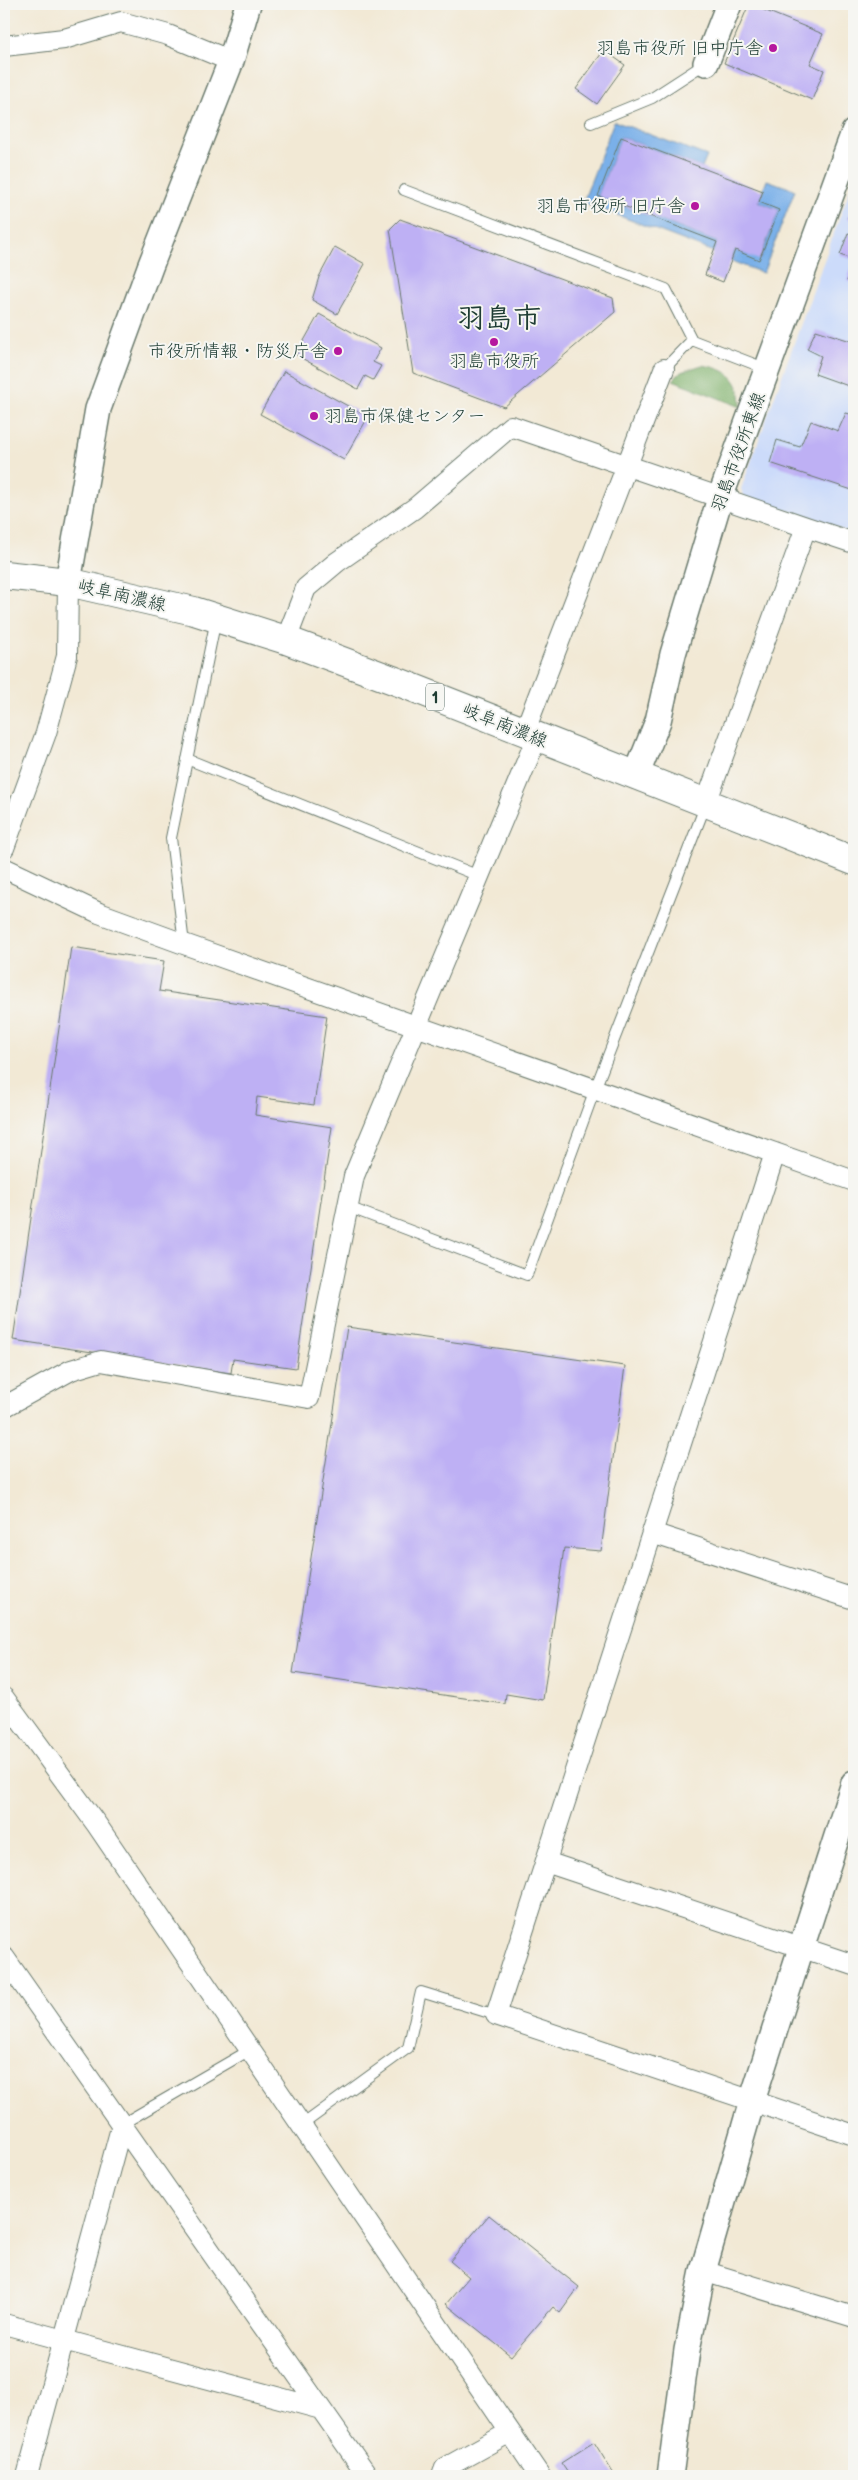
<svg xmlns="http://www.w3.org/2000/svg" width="858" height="2480" viewBox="0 0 858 2480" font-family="'Balsamiq Sans','Klee One',sans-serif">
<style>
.built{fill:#ccdbfa}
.forest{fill:#82b36e;stroke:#507851}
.water{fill:#7ab0e9;stroke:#4c768e}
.building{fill:#beb0f4}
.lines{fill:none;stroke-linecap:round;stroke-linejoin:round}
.service-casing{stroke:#69796c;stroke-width:12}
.minor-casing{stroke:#69796c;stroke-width:22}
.tertiary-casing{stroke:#69796c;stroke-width:28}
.primary-casing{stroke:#69796c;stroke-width:30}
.service{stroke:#fff;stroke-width:10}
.minor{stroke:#fff;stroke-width:20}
.tertiary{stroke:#fff;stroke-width:25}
.primary{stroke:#fff;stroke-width:28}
.poi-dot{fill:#b5179e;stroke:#f6f6f2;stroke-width:2}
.labels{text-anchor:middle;stroke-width:4;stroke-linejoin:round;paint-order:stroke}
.shield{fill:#f6f6f2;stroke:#60746d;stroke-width:1}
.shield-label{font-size:16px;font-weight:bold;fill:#1f3d34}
.poi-label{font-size:18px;fill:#1f3d34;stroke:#f6f6f2;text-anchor:end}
.street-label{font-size:18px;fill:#1f3d34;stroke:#f6f6f2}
.town-label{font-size:28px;font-weight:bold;fill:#1f3d34;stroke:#f6f6f2}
</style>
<rect width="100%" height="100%" fill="#f6f6f2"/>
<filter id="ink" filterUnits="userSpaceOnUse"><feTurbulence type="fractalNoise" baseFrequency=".02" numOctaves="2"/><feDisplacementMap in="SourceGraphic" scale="10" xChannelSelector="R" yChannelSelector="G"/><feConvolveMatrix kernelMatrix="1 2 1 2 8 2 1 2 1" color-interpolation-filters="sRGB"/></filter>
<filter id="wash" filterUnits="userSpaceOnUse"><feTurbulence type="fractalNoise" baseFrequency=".0096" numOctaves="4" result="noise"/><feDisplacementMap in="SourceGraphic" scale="20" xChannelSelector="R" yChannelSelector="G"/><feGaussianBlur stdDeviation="1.12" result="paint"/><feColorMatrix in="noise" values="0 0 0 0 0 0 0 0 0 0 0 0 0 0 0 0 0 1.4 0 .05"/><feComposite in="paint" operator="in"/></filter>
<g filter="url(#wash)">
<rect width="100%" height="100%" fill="#f2e9d5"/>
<path class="built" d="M 854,178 L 854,535 L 820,520 L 745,498 L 741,489 Z"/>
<path class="forest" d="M 702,365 C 729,369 741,379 741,407 L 673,380 L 681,372 Z"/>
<path class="water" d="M 614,121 L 707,156 L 702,168 L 621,137 L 598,196 L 717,242 L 714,252 L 583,202 Z
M 767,180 L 795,190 L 763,273 L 731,261 L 735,250 L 760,259 L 779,210 L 759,202 Z"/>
<g id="blocks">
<path class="building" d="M 749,4 L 823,34 L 810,64 L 824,70 L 812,100 L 724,63 Z
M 604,50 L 625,65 L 597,104 L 576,89 Z
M 621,137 L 763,191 L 759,202 L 779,210 L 759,260 L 735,250 L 723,282 L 705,275 L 717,242 L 598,196 Z
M 854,201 L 854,221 L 848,218 Z
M 400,219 L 613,298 L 615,312 L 504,407 L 413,373 L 390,229 Z
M 848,233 L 854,235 L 854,260 L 840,255 Z
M 335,247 L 365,264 L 337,314 L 312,300 L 319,277 Z
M 854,261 L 854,283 L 847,281 Z
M 319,314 L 381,348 L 373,362 L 381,366 L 373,380 L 365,376 L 358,389 L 296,355 Z
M 816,330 L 854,342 L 854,388 L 815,374 L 821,356 L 807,349 Z
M 284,371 L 368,417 L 344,460 L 260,414 Z
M 846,413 L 854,415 L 854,484 L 852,490 L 770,463 L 777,440 L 800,447 L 811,421 L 838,431 Z
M 71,947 L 164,961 L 159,991 L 327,1016 L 314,1105 L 257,1097 L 255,1115 L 332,1127 L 296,1368 L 233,1359 L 231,1373 L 13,1340 Z
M 347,1327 L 625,1366 L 601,1551 L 564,1548 L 543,1700 L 506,1694 L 505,1704 L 293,1673 Z
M 489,2215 L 579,2287 L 560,2313 L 553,2307 L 511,2356 L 446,2304 L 469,2277 L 450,2261 Z
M 594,2442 L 615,2476 L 570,2476 L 561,2463 Z"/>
</g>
</g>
<g filter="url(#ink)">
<use href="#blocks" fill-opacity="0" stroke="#69796c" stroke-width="1"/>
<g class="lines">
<defs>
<path id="service" d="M 591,123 L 652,98 L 706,63
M 404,190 L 666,289 L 692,340 L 767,369
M 664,369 L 692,340
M 187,759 L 479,876
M 184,944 L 171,838 L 216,619
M 348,1207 L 527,1275 L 595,1089 L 706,804
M 122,2124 L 250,2050
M 302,2125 L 408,2048 L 421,1992 L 496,2015"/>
<path id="minor" d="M 4,46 L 64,39 L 121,22 L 168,35 L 231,61
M 806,527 L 854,543
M 286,640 L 306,588 L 337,562 L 415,508 L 511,426 L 806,527 L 706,803
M 524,733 L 664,369
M 4,848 L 46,733 L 67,656 L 68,582
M 4,868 L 99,913 L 184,944 L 854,1181
M 775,1153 L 496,2015 L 854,2135
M 4,1407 L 71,1370 L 101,1361 L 309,1398 L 354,1176 L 537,737
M 652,1533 L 854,1599
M 4,1698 L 97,1825 L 540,2476
M 546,1862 L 854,1965
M 4,1957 L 368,2476
M 703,2271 L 854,2317
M 4,2324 L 321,2409
M 27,2476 L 122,2124
M 442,2476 L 445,2468 L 510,2432"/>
<path id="tertiary" d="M 706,63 L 729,4
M 68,582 L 98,409 L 150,267 L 231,61 L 248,4
M 636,776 L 658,721 L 673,654 L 720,498 L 854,132
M 670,2476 L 687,2350 L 703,2271 L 752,2101 L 854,1783"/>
<path id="primary" d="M 4,575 L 68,582 L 194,611 L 286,640 L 401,683 L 854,861"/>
</defs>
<use href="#service" class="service-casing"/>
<use href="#minor" class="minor-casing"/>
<use href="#tertiary" class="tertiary-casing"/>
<use href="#primary" class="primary-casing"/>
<use href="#service" class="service"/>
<use href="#minor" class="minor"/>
<use href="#tertiary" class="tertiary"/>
<use href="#primary" class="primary"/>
</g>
</g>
<g class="poi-dot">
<circle cx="773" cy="48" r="5"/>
<circle cx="695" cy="206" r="5"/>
<circle cx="494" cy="342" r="5"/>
<circle cx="338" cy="351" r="5"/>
<circle cx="314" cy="416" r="5"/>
</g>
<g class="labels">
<rect class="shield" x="426" y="683.5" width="18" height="27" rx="4"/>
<g class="shield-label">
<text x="435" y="703">1</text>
</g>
<g class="poi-label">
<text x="763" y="54">羽島市役所 旧中庁舎</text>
<text x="685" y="212">羽島市役所 旧庁舎</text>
<text x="328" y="357">市役所情報・防災庁舎</text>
<text x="494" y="367" text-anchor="middle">羽島市役所</text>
<text x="324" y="422" text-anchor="start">羽島市保健センター</text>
</g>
<g class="street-label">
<text transform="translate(738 452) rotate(-70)" y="6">羽島市役所東線</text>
<text transform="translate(122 595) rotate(13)" y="6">岐阜南濃線</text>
<text transform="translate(505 725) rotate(22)" y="6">岐阜南濃線</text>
</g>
<g class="town-label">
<text x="499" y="327">羽島市</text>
</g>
</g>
<rect width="858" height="2480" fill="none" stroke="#f6f6f2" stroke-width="20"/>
</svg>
